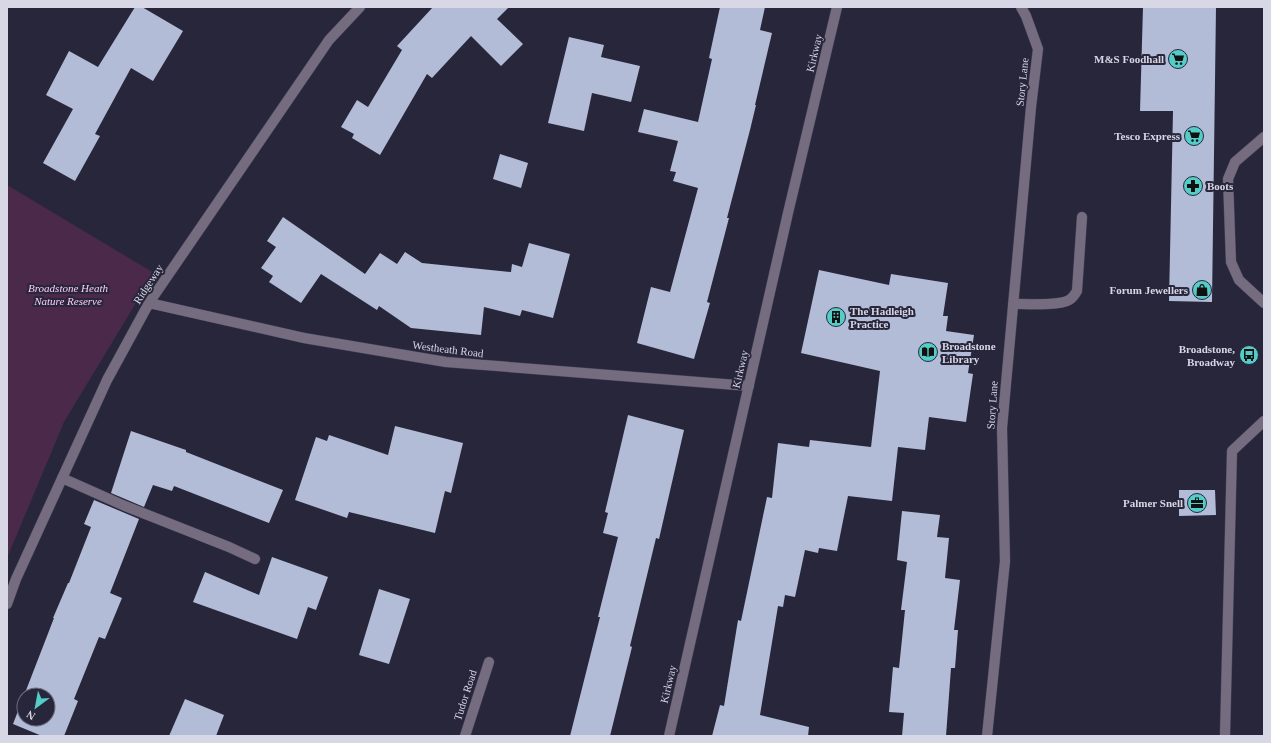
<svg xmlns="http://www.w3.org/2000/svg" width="1271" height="743" viewBox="0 0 1271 743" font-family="'Times New Roman',serif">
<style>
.green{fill:#4b294a}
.building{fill:#b2bcd6;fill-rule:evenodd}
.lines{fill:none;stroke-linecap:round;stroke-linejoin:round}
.minor-casing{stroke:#444256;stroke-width:11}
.minor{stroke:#766c80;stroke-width:10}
.labels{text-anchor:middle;stroke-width:4;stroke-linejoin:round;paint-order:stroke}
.street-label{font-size:11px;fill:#d8d7e6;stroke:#28263b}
.poi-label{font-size:11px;font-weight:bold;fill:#d8d7e6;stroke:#28263b;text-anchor:end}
.park-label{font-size:11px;font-style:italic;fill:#fdcbfa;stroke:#28263b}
</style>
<rect width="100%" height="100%" fill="#28263b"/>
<path class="green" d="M 7,185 L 154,273 L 64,422 L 7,558 Z"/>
<path class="building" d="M 135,7 L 142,7 L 183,31 L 153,81 L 131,68 L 95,134 L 100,136 L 75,181 L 43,163 L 73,109 L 46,95 L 69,51 L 98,67 Z
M 433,7 L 509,7 L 497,19 L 523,44 L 501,66 L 471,36 L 432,78 L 427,74 L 380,155 L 352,138 L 354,134 L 341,127 L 357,100 L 368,107 L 402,50 L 397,46 Z
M 720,7 L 765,7 L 760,30 L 772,33 L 755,105 L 756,105 L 750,130 L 727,218 L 729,218 L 707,302 L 710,303 L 694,359 L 637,343 L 651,287 L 670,292 L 698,188 L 673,181 L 676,172 L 670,171 L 678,141 L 638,132 L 644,109 L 698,122 L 712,59 L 709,58 Z
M 1143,7 L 1216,7 L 1212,302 L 1169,301 L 1173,111 L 1140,111 Z
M 569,37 L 604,45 L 601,57 L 640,66 L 631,102 L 592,93 L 584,131 L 548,123 Z
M 500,154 L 528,163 L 521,188 L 493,179 Z
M 283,217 L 365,274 L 380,253 L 397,264 L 405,252 L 422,263 L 511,272 L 512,264 L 522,267 L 529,243 L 570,254 L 553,318 L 522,310 L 520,316 L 484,307 L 481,335 L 411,328 L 379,306 L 377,310 L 321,274 L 301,303 L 269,282 L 273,276 L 261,268 L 276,247 L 267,241 Z
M 819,270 L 889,285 L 891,274 L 948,283 L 943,316 L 948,316 L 946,331 L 974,335 L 968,373 L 973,374 L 966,422 L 929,417 L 925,450 L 898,447 L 892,501 L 848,496 L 837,551 L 819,548 L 818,553 L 805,550 L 795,597 L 785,595 L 783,607 L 778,606 L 760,715 L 809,727 L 808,736 L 712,736 L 720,705 L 724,706 L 738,620 L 741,621 L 767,497 L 772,498 L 778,443 L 809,447 L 810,440 L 871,447 L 880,371 L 801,353 Z
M 628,415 L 684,430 L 659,539 L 656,538 L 630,646 L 632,647 L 610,736 L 570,736 L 600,617 L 598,617 L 618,537 L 603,533 L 608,513 L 605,512 Z
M 395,426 L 463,443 L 451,493 L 445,491 L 435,533 L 349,512 L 347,518 L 295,500 L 316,437 L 327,441 L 329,435 L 388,455 Z
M 131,431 L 186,450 L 186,452 L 283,490 L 269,523 L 174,486 L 172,491 L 153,485 L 144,507 L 111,493 Z
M 1179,490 L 1215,490 L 1216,515 L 1179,516 Z
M 94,500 L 139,519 L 110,593 L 122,598 L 105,639 L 99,637 L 74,699 L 78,701 L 64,736 L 42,736 L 13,724 L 54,618 L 53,618 L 68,583 L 69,583 L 91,527 L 84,524 ZM 24,695 L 48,695 L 48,719 L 24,719 Z
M 902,511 L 940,515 L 937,537 L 949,538 L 945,578 L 960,580 L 954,630 L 958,630 L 955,668 L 951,668 L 946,736 L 902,736 L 904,713 L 889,712 L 893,667 L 899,668 L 905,610 L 901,610 L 907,562 L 897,560 Z
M 272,557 L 328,577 L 316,610 L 308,607 L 297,639 L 193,602 L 205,572 L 259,595 Z
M 379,589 L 410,599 L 389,664 L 359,655 Z
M 185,699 L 224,715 L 216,736 L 169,736 Z"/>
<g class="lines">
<defs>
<path id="minor" d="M 1264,137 L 1235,162 L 1228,179 L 1231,262 L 1239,280 L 1264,303
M 149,303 L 304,338 L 446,362 L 749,386
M 1013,304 C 1025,304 1060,306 1069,300 C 1073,298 1075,294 1077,291 L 1082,217
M 62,478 L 125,506 L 229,547 L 255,559
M 7,604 L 16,579 L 107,380 L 149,303 L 329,40 L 360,7
M 465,736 L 489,662
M 669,736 L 788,213 L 837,7
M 987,736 L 1005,561 L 1002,428 L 1031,107 L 1038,49 L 1026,16 L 1021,7
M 1225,736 L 1232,451 L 1264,421"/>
</defs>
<use href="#minor" class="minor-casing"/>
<use href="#minor" class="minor"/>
</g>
<defs>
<symbol id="supermarket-disc" viewBox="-11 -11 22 22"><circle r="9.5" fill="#54cdc8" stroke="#28263b"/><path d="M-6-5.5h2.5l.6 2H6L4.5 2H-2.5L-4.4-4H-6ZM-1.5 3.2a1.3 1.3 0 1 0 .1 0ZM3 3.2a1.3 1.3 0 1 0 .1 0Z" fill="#111"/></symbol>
<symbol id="pharmacy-disc" viewBox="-11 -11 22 22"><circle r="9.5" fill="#54cdc8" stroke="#28263b"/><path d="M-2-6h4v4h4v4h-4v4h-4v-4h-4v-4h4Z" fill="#111"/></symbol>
<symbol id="shop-disc" viewBox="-11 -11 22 22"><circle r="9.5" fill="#54cdc8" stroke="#28263b"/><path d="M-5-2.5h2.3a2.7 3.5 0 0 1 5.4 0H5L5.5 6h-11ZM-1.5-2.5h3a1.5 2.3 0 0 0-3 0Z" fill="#111"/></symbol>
<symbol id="building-disc" viewBox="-11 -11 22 22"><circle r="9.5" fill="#54cdc8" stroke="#28263b"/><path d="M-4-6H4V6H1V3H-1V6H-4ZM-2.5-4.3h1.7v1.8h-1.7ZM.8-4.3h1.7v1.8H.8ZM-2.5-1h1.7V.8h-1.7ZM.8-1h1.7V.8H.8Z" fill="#111"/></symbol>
<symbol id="library-disc" viewBox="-11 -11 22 22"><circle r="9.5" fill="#54cdc8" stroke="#28263b"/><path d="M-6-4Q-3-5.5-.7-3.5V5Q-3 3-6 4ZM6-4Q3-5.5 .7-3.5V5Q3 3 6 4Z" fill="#111"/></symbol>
<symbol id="bus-disc" viewBox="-11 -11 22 22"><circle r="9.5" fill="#54cdc8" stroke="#28263b"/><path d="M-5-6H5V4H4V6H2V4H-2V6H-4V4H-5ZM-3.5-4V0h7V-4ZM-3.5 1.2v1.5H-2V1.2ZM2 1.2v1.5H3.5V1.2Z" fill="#111"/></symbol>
<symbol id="office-disc" viewBox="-11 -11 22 22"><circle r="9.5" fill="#54cdc8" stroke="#28263b"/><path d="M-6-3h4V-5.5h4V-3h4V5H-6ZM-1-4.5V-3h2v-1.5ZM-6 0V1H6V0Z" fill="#111"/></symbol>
</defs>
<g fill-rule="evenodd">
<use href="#supermarket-disc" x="1167" y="48" width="22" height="22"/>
<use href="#supermarket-disc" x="1183" y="125" width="22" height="22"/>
<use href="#pharmacy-disc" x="1182" y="175" width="22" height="22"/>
<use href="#shop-disc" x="1191" y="279" width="22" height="22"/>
<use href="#building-disc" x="825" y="306" width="22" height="22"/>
<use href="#library-disc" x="917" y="341" width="22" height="22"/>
<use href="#bus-disc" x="1238" y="344" width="22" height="22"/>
<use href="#office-disc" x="1186" y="492" width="22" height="22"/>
</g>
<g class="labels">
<g class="street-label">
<text transform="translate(814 53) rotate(-77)" y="4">Kirkway</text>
<text transform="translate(1022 82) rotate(-84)" y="4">Story Lane</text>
<text transform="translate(148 284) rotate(-57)" y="4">Ridgeway</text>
<text transform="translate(448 349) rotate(7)" y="4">Westheath Road</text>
<text transform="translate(740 369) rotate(-77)" y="4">Kirkway</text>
<text transform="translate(992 405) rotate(-86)" y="4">Story Lane</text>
<text transform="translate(668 684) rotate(-77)" y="4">Kirkway</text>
<text transform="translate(465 695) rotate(-72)" y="4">Tudor Road</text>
</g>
<g class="poi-label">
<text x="1164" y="63">M&amp;S Foodhall</text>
<text x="1180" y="140">Tesco Express</text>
<text x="1207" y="190" text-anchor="start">Boots</text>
<text x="1188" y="294">Forum Jewellers</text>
<text x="850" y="315" text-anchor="start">The Hadleigh<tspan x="850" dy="13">Practice</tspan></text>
<text x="942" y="350" text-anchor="start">Broadstone<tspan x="942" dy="13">Library</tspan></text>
<text x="1235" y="353">Broadstone,<tspan x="1235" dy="13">Broadway</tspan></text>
<text x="1183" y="507">Palmer Snell</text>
</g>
<g class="park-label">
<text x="68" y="292">Broadstone Heath<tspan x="68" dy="13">Nature Reserve</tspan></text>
</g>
</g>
<rect width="1271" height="743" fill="none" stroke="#d8d7e6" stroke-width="16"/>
<g transform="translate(36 707) rotate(212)"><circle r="19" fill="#28263b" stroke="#6e6d7f"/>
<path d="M0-3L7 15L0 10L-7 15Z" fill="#54cdc8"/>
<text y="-6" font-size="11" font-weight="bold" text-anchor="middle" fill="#d8d7e6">N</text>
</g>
</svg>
